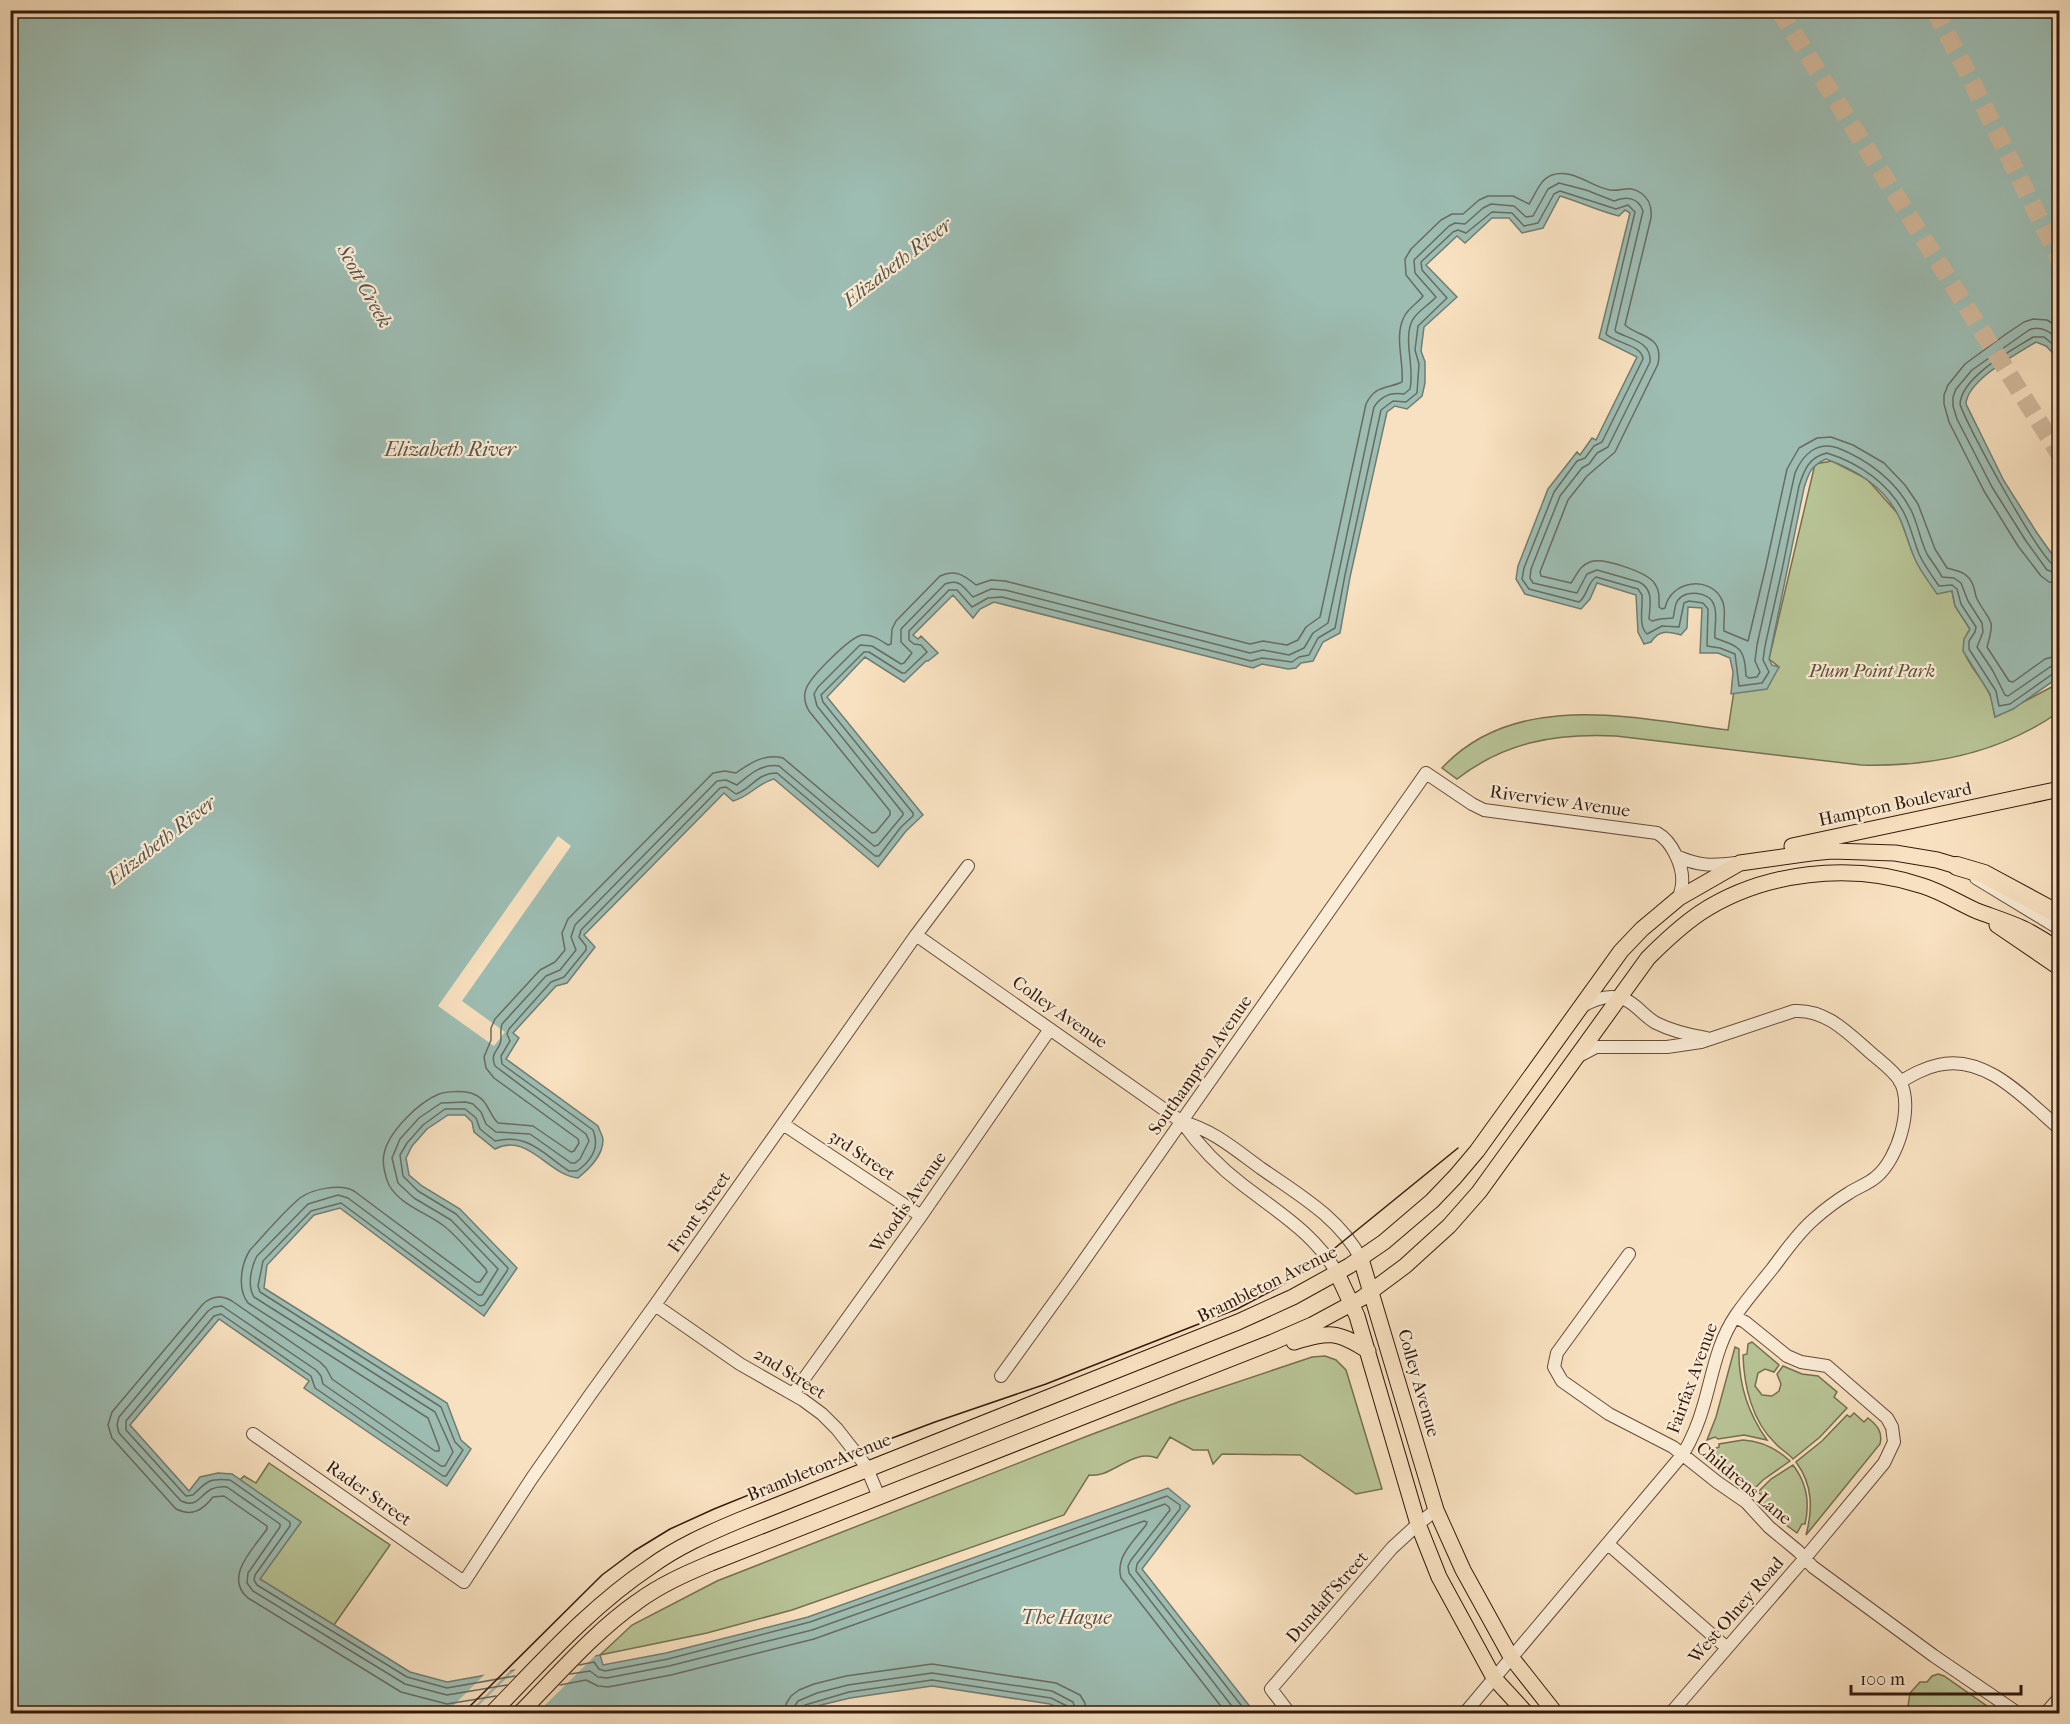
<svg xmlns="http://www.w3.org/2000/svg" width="2070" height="1724" viewBox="0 0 2070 1724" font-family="'IM FELL French Canon',serif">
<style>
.green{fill:#b8c496;stroke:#766f52;stroke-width:1.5}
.water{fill:#9dbdb3;stroke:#737c71;stroke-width:1.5}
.pier{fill:#f8e1c0}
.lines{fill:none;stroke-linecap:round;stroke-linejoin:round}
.shore{stroke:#696c60;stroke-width:1.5}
.highway-tunnel{stroke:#d1b99c;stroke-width:18;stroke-dasharray:18 9;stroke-linecap:butt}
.minor-casing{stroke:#664c3a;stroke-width:14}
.major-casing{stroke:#351a0d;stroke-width:17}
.highway-casing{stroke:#351a0d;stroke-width:20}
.minor{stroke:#faecd6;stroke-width:12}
.major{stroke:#f8e1c0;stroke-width:15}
.highway{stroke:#f8e1c0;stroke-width:18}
.tram{stroke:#351a0d;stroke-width:1.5}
.labels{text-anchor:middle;stroke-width:4.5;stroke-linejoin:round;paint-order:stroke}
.park-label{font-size:18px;font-style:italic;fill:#5c4d36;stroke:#faecd6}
.street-label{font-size:18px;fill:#351a0d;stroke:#faecd6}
.water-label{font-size:20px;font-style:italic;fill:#595347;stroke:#faecd6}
</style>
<rect width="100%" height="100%" fill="#f8e1c0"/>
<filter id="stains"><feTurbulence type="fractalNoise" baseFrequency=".00333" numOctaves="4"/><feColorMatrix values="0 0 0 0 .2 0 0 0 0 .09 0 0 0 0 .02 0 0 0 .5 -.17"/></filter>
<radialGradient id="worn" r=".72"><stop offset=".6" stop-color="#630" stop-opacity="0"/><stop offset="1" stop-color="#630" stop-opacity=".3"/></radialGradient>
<path class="green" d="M 1832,461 L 1867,479 L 1899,515 L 1913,554 L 1952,591 L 1955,606 L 1970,629 C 1953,656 1978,669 1989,693 C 1993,700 1993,709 1995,717 L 2059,683 L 2059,712 C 2000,753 1932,767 1861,765 L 1616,736 C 1556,733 1505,742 1457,779 L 1442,768 C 1515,689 1635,718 1728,730 L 1734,691 L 1779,667 L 1769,659 L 1815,464 Z
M 1752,1342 L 1779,1365 L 1774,1372 L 1765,1369 L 1758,1373 L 1755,1386 L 1762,1395 L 1772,1396 L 1779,1391 L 1781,1384 L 1777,1374 L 1783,1366 L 1802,1374 L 1818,1376 L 1837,1392 L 1834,1397 L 1847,1408 L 1820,1437 L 1793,1459 C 1788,1453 1780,1449 1775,1443 C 1752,1421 1744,1386 1743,1355 L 1747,1354 L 1748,1344 Z
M 1735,1347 L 1739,1349 C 1738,1383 1747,1412 1767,1440 L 1744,1435 L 1718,1439 L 1715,1437 L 1707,1440 L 1716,1417 Z
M 1325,1356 L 1336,1360 L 1346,1370 L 1382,1489 L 1356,1494 L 1300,1455 L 1222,1454 L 1213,1464 L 1208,1450 L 1193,1450 L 1170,1437 L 1157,1458 C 1132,1448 1111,1479 1089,1475 L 1064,1515 L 792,1610 L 707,1633 L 600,1655 L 632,1625 L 717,1581 L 1090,1435 L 1181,1401 L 1312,1357 Z
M 1854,1413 L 1864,1422 L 1868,1418 C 1877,1425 1883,1432 1880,1444 L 1806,1535 C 1813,1509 1813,1485 1796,1462 L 1822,1441 L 1847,1415 L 1850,1417 Z
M 1743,1440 C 1761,1441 1777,1449 1790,1461 L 1763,1480 L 1752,1491 L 1728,1476 L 1729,1473 L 1724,1469 L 1721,1471 L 1714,1465 L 1716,1462 L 1711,1457 L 1708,1460 L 1704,1456 L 1709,1451 L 1719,1447 L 1719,1444 Z
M 269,1463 L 390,1545 L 334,1625 L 259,1579 L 301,1522 L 240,1480 L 244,1476 L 256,1483 Z
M 1793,1465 C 1806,1482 1810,1503 1805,1524 L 1802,1524 L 1797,1533 L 1778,1519 L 1759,1499 L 1762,1495 L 1758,1492 L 1771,1479 Z
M 1938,1674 L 1944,1676 L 1997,1713 L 1907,1713 L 1910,1693 L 1920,1682 L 1927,1682 L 1932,1676 Z"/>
<path class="water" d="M 11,11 L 2059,11 L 2059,359 L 2046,346 L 2036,342 C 2017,354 1967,380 1966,404 L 2004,481 L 2037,533 L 2059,564 L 2059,677 L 2013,709 L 1995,717 L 1990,694 L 1963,651 L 1964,639 L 1970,629 L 1955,606 L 1952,591 L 1937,594 C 1930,583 1920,571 1915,559 C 1909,546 1906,532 1900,519 C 1886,488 1857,470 1826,459 C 1811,466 1809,472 1804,488 L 1769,659 L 1772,665 L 1779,667 L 1767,689 L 1731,694 L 1733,672 L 1730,658 L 1718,653 L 1700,653 L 1702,608 L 1688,607 L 1687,628 L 1681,635 C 1667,631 1659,630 1651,642 L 1644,644 L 1638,632 L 1636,595 L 1597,583 L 1590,599 L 1581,609 L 1525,594 L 1516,579 L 1518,566 L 1548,489 L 1577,452 L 1580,455 L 1592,438 L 1596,440 L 1637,357 L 1599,338 L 1630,213 L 1625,210 L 1619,216 C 1599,211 1580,202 1560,196 L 1543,228 L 1522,233 L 1509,218 L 1492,218 L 1465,243 L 1457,236 L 1426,265 L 1457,297 L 1424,327 L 1421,351 L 1425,362 L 1425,383 L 1422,396 L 1407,409 L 1395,406 L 1387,412 L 1350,577 L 1340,633 L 1323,642 L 1313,661 L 1301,663 L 1296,668 L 1288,669 L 1262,664 L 1253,668 L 994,602 L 980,609 L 973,618 L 953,595 L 913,635 L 918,639 L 921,636 L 938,653 L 928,661 L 926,661 L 904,682 L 865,657 L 827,697 L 923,815 L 906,831 L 878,867 L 774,779 C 758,783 749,797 733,801 L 724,793 L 584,935 L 595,947 L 567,983 L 556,986 L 513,1033 L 519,1038 L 506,1059 L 598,1126 C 599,1130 603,1136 603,1140 C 603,1156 589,1169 578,1178 C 548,1175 528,1132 495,1149 L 474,1132 L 472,1122 L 465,1115 L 448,1115 L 427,1129 L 412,1146 L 406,1158 L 409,1175 L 422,1186 L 460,1209 L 517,1268 L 484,1316 L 340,1208 L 314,1215 L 267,1265 L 264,1288 L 447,1403 L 461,1440 L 471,1449 L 447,1486 L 304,1388 L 309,1381 L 219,1319 L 130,1425 L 189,1491 L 200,1477 L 218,1473 L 232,1474 L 301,1522 L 260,1579 L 410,1672 L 447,1682 L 600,1655 L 603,1665 L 666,1653 L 808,1617 L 1168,1488 L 1190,1506 L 1142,1569 L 1255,1713 L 1069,1713 L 1050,1704 L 932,1686 L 850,1698 L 821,1705 L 800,1714 L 11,1714 Z"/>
<path class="pier" d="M 558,836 L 571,846 L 462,1001 L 505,1032 L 494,1046 L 438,1006 Z
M 599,1652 L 537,1713 L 471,1713 L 519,1666 Z
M 514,1667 L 468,1713 L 446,1713 L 488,1671 Z"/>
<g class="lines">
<path class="shore" d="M 2060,328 L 2047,320 L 2033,319 L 2024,322 L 2006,334 L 1965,364 L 1948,385 L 1944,395 L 1944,404 L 1949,422 L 1984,491 L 2018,546 L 2041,576 L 2049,582 L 2060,583
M 2060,340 C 2050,332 2041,325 2029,330 L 1972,370 L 1956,389 L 1953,397 L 1953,406 L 1957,419 L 1992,487 L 2026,541 L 2047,570 L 2060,574
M 2060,350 L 2044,337 L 2033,337 C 2011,351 1962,376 1960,404 C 1966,425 2040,559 2055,566 C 2056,567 2058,566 2060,567
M 579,1665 L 594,1662 L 599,1669 L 605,1671 L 668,1659 L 810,1622 L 1167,1496 L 1180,1505 L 1180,1509 L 1137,1564 L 1136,1571 L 1248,1714
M 570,1674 L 590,1671 L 598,1677 L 607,1678 L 669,1666 L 812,1630 L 1165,1504 L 1169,1507 L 1170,1510 L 1131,1560 L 1128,1566 L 1129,1573 L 1238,1714
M 515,1676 L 447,1688 L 407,1677 L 257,1585 L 254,1580 L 255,1575 L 290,1526 L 290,1522 L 230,1480 C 209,1478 207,1481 193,1495 L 186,1496 L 126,1430 L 126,1421 L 214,1316 L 221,1314 L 311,1376 L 315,1388 L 443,1476 L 446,1476 L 463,1450 L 455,1442 L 441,1407 L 260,1292 L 258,1286 L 263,1261 L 311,1211 L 341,1203 L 480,1306 L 484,1305 L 507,1271 L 508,1268 L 456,1214 L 418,1191 L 403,1176 L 400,1155 L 407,1143 L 423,1125 L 445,1109 L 465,1109 L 476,1118 L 480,1129 L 495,1141 C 529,1133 543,1154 569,1171 L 577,1171 C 591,1161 600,1147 593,1130 L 502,1064 L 501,1056 L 510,1041 L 507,1034 L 509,1029 L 551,982 L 564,977 L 586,950 L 586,946 L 579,937 L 581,930 L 720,788 L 726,787 L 736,794 C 752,789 756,773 777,773 L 875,856 L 879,856 L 901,827 L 913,816 L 913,813 L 823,702 L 821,695 L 864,652 L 869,652 L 902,673 L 905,673 L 927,652 L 921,645 L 914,644 L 909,640 L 909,631 L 949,590 L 957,590 L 972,607 L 988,598 L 1002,597 L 1251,661 L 1262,658 L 1292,662 L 1299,657 L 1309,655 L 1318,638 L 1335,628 L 1345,575 L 1381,410 L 1393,401 L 1406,402 L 1417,393 L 1419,364 L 1415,350 L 1418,326 L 1447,298 L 1422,270 L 1421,262 L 1453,232 L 1458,230 L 1466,233 L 1492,212 L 1512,213 L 1524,226 L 1538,223 L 1554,194 L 1560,191 L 1616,209 L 1628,205 L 1635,212 L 1606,334 C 1615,343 1642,345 1643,359 L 1602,442 L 1594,446 L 1585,458 L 1577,461 L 1554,492 L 1524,568 L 1522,579 L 1529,589 L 1579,602 C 1588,595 1587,583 1596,577 L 1638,589 L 1642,595 C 1643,607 1638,626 1647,634 L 1662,626 L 1679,627 L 1684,603 L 1689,601 L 1703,603 L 1708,609 L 1707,646 L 1720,648 L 1735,654 L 1739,686 L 1762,683 L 1769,672 L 1763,660 L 1765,646 L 1782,570 L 1799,486 C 1804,470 1809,457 1827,453 C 1859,463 1890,484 1905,515 C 1911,528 1914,541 1919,554 C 1924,565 1932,576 1939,586 L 1952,585 L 1957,589 L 1961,604 L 1976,627 L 1975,632 L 1969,641 L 1969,649 L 1996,691 L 1999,706 L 2010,704 L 2054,673 L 2060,672
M 507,1685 L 447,1695 L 405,1684 L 253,1591 L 247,1583 L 248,1573 L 280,1527 L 280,1524 L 227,1487 C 199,1484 203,1511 181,1501 L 119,1433 L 117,1425 L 119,1417 L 208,1311 L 214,1307 L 222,1306 L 316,1370 L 321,1376 L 323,1384 L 441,1466 L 445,1466 L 453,1452 L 435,1412 L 254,1297 C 247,1286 251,1267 257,1256 L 308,1204 L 338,1195 L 348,1198 L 478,1295 L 482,1295 L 498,1269 L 451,1220 L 414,1198 L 398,1183 L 392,1158 L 400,1139 L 419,1118 L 441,1103 L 466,1102 L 473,1104 L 481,1112 L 486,1124 L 496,1132 L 530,1134 L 571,1163 L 575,1163 L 580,1159 L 589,1141 L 586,1134 L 495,1066 C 489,1051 501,1050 501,1039 C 501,1032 500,1031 502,1024 L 546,976 L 560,970 L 576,950 L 571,937 L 575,925 L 717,781 L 726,780 L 737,785 C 749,775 762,763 779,766 L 874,846 L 878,845 L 903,815 L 903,813 L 817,706 L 814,694 L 818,687 L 860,645 L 872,646 L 901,664 L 904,663 L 912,653 L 901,642 L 901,629 L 945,584 C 960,578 964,588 973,597 L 991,589 L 1005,590 L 1250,653 L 1263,650 L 1289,655 L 1304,648 L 1313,633 L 1328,623 L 1374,407 C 1381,396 1392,392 1404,394 L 1410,389 C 1415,368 1403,340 1412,321 C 1416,312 1429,305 1436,297 L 1415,273 L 1414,260 L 1449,226 L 1455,223 L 1465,224 L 1483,208 L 1491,204 L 1514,206 L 1526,217 L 1533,216 L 1548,189 L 1559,183 L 1586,190 L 1614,201 C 1626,196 1638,197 1643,211 L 1615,330 L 1616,332 C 1630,339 1652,342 1650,362 L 1608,447 L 1597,453 L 1589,464 L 1582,468 L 1560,496 L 1531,569 L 1530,578 L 1533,583 L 1577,593 L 1587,574 L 1597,570 L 1639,582 C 1654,589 1650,605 1649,619 L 1652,621 L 1660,619 L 1673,618 C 1675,612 1674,605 1678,600 C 1686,589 1710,592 1714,605 C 1718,615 1714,628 1715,638 C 1740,647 1745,648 1746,676 L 1749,678 L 1757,677 L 1760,672 L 1755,661 L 1757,645 L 1795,473 C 1803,454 1817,441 1838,448 C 1868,460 1896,481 1911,510 C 1918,524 1920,540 1927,554 C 1932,562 1938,569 1942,577 L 1954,578 L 1961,583 L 1968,601 L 1982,623 L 1983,632 L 1977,647 L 1993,671 L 2005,695 L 2008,696 L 2050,667 L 2060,664
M 560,1685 L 586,1680 L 598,1686 L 608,1687 L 671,1675 L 814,1639 L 1144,1521 L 1147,1522 L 1146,1525 C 1134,1541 1115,1557 1121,1578 L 1227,1714
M 496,1696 L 447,1704 L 401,1692 L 248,1598 C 223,1577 254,1548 267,1529 L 267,1526 L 224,1496 L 213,1497 C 203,1510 192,1517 176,1509 L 112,1438 L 108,1425 L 112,1412 L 203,1304 C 212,1296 222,1295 232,1301 L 320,1362 L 326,1368 L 332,1379 L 435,1451 L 439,1451 L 439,1447 L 428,1418 L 248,1303 C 237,1289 241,1264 250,1250 C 266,1233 282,1213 300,1198 C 312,1189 341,1183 354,1191 L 476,1282 L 480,1282 L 487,1272 L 486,1269 C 474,1257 457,1236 444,1226 C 427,1213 400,1205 389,1185 C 385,1177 382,1162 384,1154 C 388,1132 419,1102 439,1094 C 447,1091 462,1091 471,1093 C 489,1099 488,1114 498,1123 L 533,1126 L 571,1152 L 574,1151 L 579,1143 L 578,1139 L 494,1078 L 486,1068 L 484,1057 L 491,1040 L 491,1028 L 495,1019 L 540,970 L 555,962 L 565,950 L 562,933 L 568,919 L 713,773 L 725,771 L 736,773 C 750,763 765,753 783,758 L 872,833 L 876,832 L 890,815 L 890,811 L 809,711 C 805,704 803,697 806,689 C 810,677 850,637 862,635 C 872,634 880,640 888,645 L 891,644 L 892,629 L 896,621 L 940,576 C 955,569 964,575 976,585 L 991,580 L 1005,581 L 1250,644 L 1263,641 L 1287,645 L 1298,640 L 1306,627 L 1320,617 L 1366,404 C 1376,384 1388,389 1402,382 C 1404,362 1394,336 1404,317 C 1408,308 1418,303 1423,296 L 1406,275 L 1405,259 L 1411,249 L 1441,220 L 1452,214 L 1463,214 L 1479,200 L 1488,196 L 1513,196 L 1529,204 C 1536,194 1539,180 1552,175 C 1572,168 1592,187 1610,190 C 1622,192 1628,184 1641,193 C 1650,199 1652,208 1651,218 L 1625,325 C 1640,338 1664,335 1658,364 L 1615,452 L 1587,476 L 1568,500 L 1540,572 L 1541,576 L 1571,583 C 1577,575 1579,566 1590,562 C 1602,557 1648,572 1655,584 C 1660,591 1659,599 1659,607 L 1662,609 L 1665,608 C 1671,580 1709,576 1721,598 C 1727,608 1723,620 1724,631 L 1748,641 L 1766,566 L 1787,469 L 1799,448 L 1817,438 L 1831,437 L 1853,445 L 1884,463 L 1905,485 L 1918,504 L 1935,549 L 1947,568 C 1958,571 1968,572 1973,585 C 1975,590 1975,595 1977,599 C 1990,624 1996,616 1987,647 L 2009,681 L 2013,682 L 2045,659 L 2060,655
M 784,1714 L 786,1704 L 791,1696 L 799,1690 L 814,1684 L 846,1676 L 932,1664 L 1056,1683 L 1080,1695 L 1085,1703 L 1086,1714
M 793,1714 L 794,1707 L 798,1701 L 817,1693 L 848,1685 L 932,1673 L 1052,1691 L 1073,1702 L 1077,1714
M 801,1714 L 802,1709 L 805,1705 L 849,1692 L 932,1680 L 1051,1698 L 1067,1706 L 1070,1714"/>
<path class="highway-tunnel" d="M 1779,10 L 2060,455
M 1934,10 L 1962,62 L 2060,260"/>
<defs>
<path id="minor" d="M 1676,856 C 1699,866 1711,866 1736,863
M 1976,878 L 2060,929
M 916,935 L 1182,1122 C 1199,1146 1219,1167 1243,1185 C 1278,1212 1315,1234 1337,1273
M 1581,1007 C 1594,999 1610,993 1626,1000 C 1637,1005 1645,1017 1656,1023 C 1672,1031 1689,1035 1706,1038
M 1900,1082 C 1912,1075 1924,1068 1938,1065 C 1986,1053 2027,1101 2060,1129
M 1182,1122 C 1212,1129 1237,1151 1262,1169 C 1298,1194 1340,1218 1361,1259
M 783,1124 L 921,1216
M 1629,1254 L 1557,1353 L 1554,1367 L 1562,1381 L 1609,1414 L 1673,1447 L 1717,1482 L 1746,1502 L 1769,1527 L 1798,1551 L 1813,1567 L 1934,1656 L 2019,1714
M 655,1305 L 740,1364 L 803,1400 L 822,1414 L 837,1429 L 866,1466 L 879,1497
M 1001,1376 L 1071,1279 L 1426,773 L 1472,804 L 1484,810 L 1657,833 C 1672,841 1684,867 1682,884 C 1682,888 1680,893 1679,898
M 793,1394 L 921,1216 L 1050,1029
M 253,1434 L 464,1582 L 532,1478 L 590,1395 L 655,1305 L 916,935 L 968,866
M 1608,1544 L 1727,1648
M 1290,1714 L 1271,1689 L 1392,1548 L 1418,1524 L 1436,1510
M 1464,1714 L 1683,1454 C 1692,1439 1699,1422 1704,1404 C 1713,1373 1717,1343 1736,1315 C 1747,1299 1760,1284 1772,1269 C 1785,1252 1797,1234 1813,1220 C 1824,1210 1836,1201 1849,1193 C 1858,1187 1868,1184 1876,1177 C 1898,1159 1914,1107 1900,1081 C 1893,1070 1880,1061 1871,1053 C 1848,1033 1826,1009 1794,1011 L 1701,1042 L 1667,1047 L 1596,1047 L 1577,1057
M 1670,1714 L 1805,1558 L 1884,1463 L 1894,1442 L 1892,1427 L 1887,1418 L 1827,1366 L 1801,1362 L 1787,1356 L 1745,1322 L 1735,1317
M 2045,1714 L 2060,1697"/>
<path id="major" d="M 1792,846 L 2060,789
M 1997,925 L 2060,968
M 1361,1259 L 1436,1510 L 1463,1570 L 1511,1657 L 1556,1714
M 1337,1273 L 1357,1316 L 1418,1524 L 1439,1577 L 1494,1678 L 1527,1714
M 1294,1342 C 1329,1332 1336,1330 1368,1351
M 491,1714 C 541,1663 590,1607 650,1567 C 677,1547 709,1533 740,1520 L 1238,1322 L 1293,1297 L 1349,1266 L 1384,1242 L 1432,1201 L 1455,1177 L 1477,1151 L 1621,951 L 1642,929 L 1679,898 L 1740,863 L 1811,853 L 1832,851 L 1895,853 L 1937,860 L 1957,866
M 519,1714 C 557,1676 593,1633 637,1602 C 660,1585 685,1574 711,1563 L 1273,1342 L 1312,1325 L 1362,1298 L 1405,1266 L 1449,1226 L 1479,1192 L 1648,958 C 1664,942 1681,926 1700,913 C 1764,871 1851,862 1923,886 C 1942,892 1959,903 1977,911 C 1993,917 2009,922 2024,929 C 2036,935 2048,943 2060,950"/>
<path id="highway" d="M 1957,866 L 1984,874 L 2060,915"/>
</defs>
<use href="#minor" class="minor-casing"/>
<use href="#major" class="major-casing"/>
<use href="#highway" class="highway-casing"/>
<use href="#minor" class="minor"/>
<use href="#major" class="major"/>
<use href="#highway" class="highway"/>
<path class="tram" d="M 462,1714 L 602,1575 L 634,1551 L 670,1529 L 714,1509 L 855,1452 L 935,1422 L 1046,1384 L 1237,1309 L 1277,1288 L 1314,1265 L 1458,1148"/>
</g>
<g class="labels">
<g class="park-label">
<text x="1872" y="677">Plum Point Park</text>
</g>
<g class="street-label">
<text transform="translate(1560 801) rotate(8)" y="6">Riverview Avenue</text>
<text transform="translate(1895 804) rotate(-12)" y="6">Hampton Boulevard</text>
<text transform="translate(1060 1012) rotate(35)" y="6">Colley Avenue</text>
<text transform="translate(1200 1065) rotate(-55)" y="6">Southampton Avenue</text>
<text transform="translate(862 1155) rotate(34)" y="6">3rd Street</text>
<text transform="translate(908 1202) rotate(-55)" y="6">Woodis Avenue</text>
<text transform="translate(699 1212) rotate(-55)" y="6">Front Street</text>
<text transform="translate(1267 1284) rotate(-26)" y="6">Brambleton Avenue</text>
<text transform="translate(790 1373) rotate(32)" y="6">2nd Street</text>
<text transform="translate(1692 1378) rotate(-70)" y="6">Fairfax Avenue</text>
<text transform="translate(1419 1383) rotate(74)" y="6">Colley Avenue</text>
<text transform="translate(819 1467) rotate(-22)" y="6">Brambleton Avenue</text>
<text transform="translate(1744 1483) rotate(40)" y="6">Childrens Lane</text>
<text transform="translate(369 1493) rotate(35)" y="6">Rader Street</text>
<text transform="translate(1327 1597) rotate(-49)" y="6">Dundaff Street</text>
<text transform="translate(1736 1610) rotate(-49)" y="6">West Olney Road</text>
</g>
<g class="water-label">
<text transform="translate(897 262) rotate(-38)" y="7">Elizabeth River</text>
<text transform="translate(365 286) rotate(61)" y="7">Scott Creek</text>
<text x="450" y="456">Elizabeth River</text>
<text transform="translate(161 840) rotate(-38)" y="7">Elizabeth River</text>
<text x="1066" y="1624">The Hague</text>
</g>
</g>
<rect width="2070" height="1724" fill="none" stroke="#f8e1c0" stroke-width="36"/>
<rect x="12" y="12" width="2046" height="1700" fill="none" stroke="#351a0d" stroke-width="3"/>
<rect x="18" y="18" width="2034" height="1688" fill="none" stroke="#351a0d" stroke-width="1.5"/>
<path d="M1851 1685v9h170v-9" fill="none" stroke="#351a0d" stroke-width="3"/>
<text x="1860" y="1685" font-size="18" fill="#351a0d" stroke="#faecd6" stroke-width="4.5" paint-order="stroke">100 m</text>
<rect width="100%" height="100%" filter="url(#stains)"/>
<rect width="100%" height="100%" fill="url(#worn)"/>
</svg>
